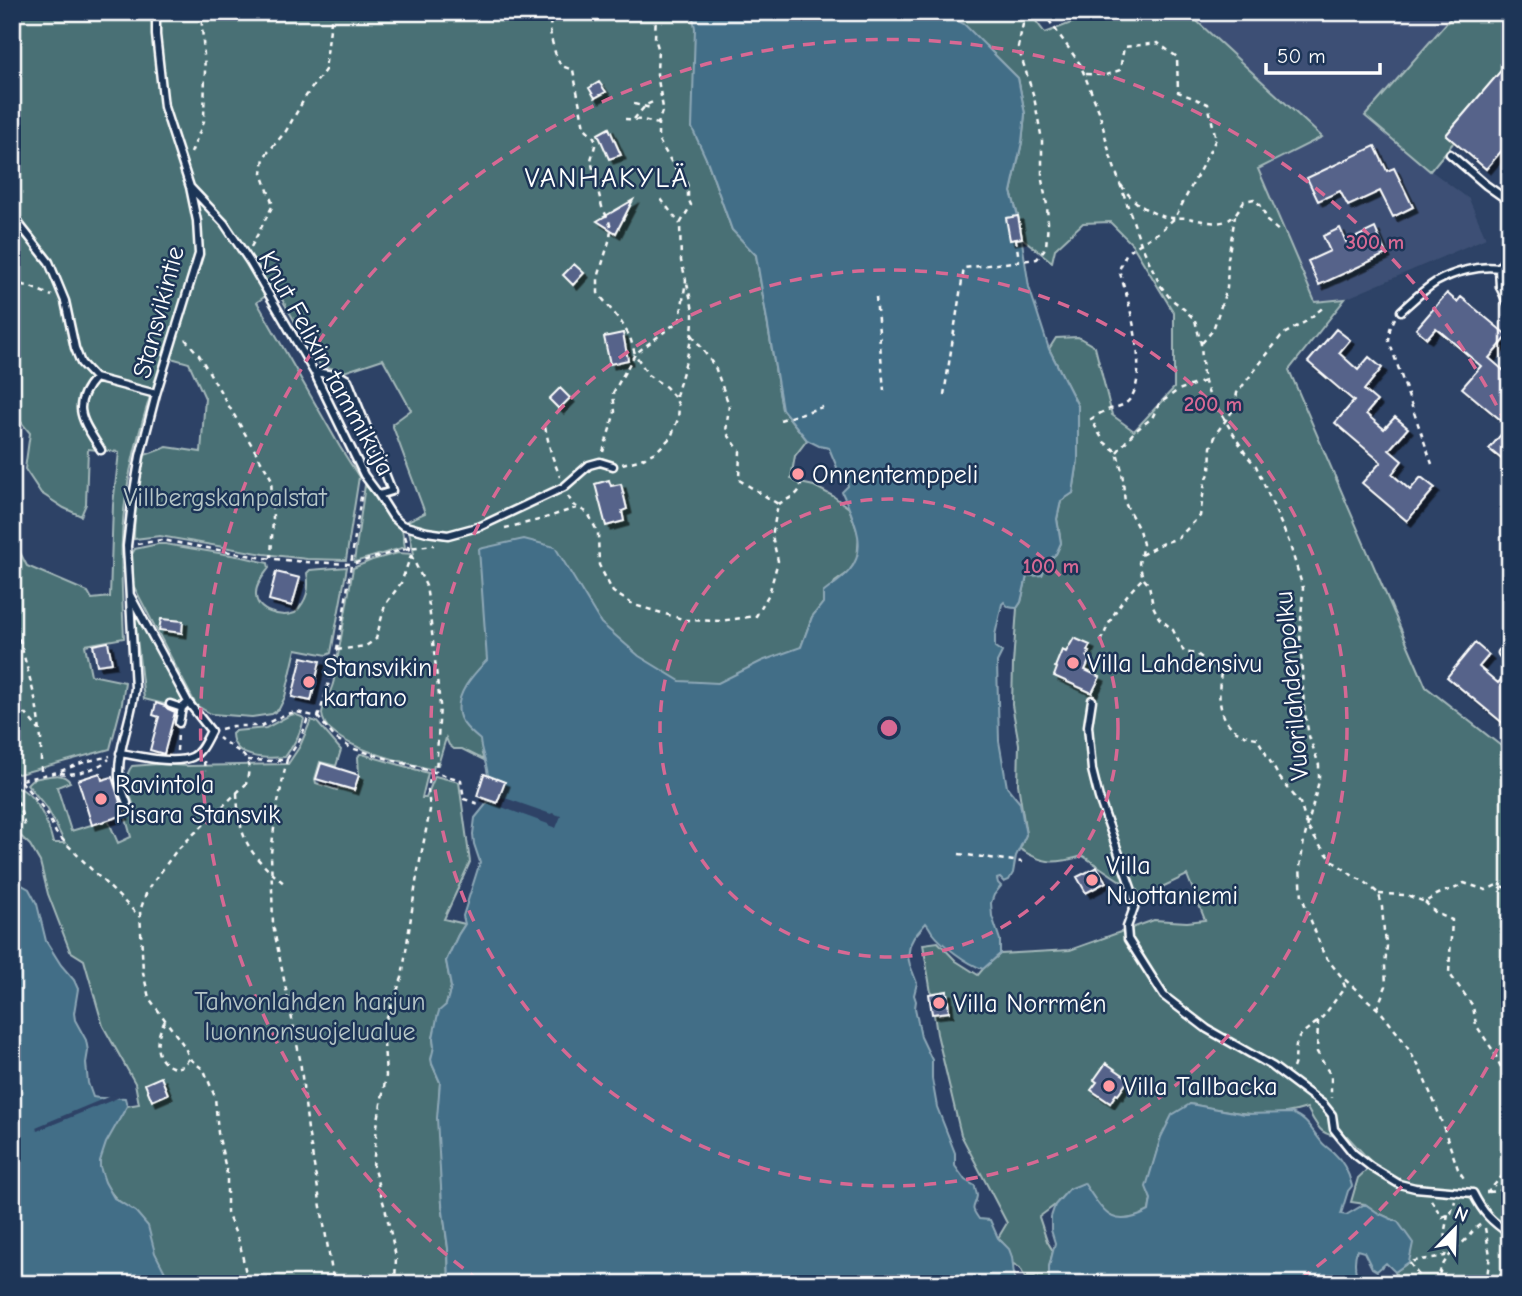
<svg xmlns="http://www.w3.org/2000/svg" width="1522" height="1296" viewBox="0 0 1522 1296" font-family="'Comic Neue',sans-serif">
<style>
.built{fill:#3d5074}
.green{fill:#497074;stroke:#a4b8ba;stroke-width:2}
.water{fill:#426e87;stroke:#8ea8b7;stroke-width:2}
.pier{fill:#2d4266}
.building{fill:#56638a;stroke:#fff;stroke-width:2;filter:url(#shadow)}
.lines{fill:none;stroke-linecap:round;stroke-linejoin:round}
.service-casing{stroke:#fff;stroke-width:11}
.path{stroke:#fff;stroke-width:2.5;stroke-dasharray:5 5;stroke-linecap:butt}
.service{stroke:#1d3557;stroke-width:6}
.ring{fill:none;stroke:#d76994;stroke-width:3.5;stroke-dasharray:12 9}
.poi-dot{fill:#ff9aa2;stroke:#1d3557;stroke-width:2.5}
.labels{text-anchor:middle;stroke-width:5;stroke-linejoin:round;paint-order:stroke}
.street-label{font-size:26px;fill:#fff;stroke:#1d3557}
.poi-label{font-size:26px;fill:#fff;stroke:#1d3557;text-anchor:start}
.park-label{font-size:26px;fill:#b6c6c7;stroke:#1d3557}
.neighbourhood-label{font-size:28px;letter-spacing:2px;fill:#fff;stroke:#1d3557}
.centre{fill:#d76994;stroke:#1d3557;stroke-width:3.5}
.ring-label{font-size:21px;text-anchor:middle;font-weight:bold;fill:#d76994;stroke:#1d3557;stroke-width:5;stroke-linejoin:round;paint-order:stroke}
</style>
<defs>
<filter id="shadow"><feDropShadow dx="4.5" dy="4.5" stdDeviation="0" flood-color="#0009"/></filter>
</defs>
<rect width="100%" height="100%" fill="#2d4266"/>
<filter id="ink" filterUnits="userSpaceOnUse"><feTurbulence type="fractalNoise" baseFrequency=".0143" numOctaves="2"/><feDisplacementMap in="SourceGraphic" scale="14" xChannelSelector="R" yChannelSelector="G"/><feConvolveMatrix kernelMatrix="1 2 1 2 8 2 1 2 1" color-interpolation-filters="sRGB"/></filter>
<g filter="url(#ink)">
<path class="built" d="M 1187,12 L 1499,12 L 1510,21 L 1510,141 L 1486,169 L 1454,142 L 1430,170 L 1469,199 L 1486,238 L 1345,299 L 1315,302 L 1258,169 L 1322,137 Z"/>
<path class="green" d="M 12,12 L 1029,12 L 1045,33 L 1100,12 L 1187,12 L 1322,137 L 1258,169 L 1315,302 L 1345,299 L 1289,370 L 1426,687 L 1510,753 L 1510,1284 L 1400,1284 L 1395,1272 L 1409,1262 L 1398,1222 L 1378,1213 L 1365,1204 L 1351,1202 L 1358,1178 L 1373,1164 L 1347,1136 C 1321,1138 1318,1128 1307,1108 C 1268,1121 1229,1112 1190,1104 L 1161,1137 L 1147,1187 L 1151,1199 L 1149,1211 L 1139,1217 L 1119,1220 L 1107,1215 L 1098,1204 L 1069,1189 L 1055,1205 L 1039,1217 L 1047,1241 L 1053,1251 L 1049,1267 L 1049,1284 L 1038,1284 L 1035,1278 L 1025,1278 L 1020,1268 L 1012,1263 C 1012,1252 1006,1246 998,1238 L 1007,1223 L 961,1135 L 937,1034 L 934,1014 L 943,1015 L 944,1013 L 949,1012 L 947,992 L 931,993 L 923,944 L 938,942 L 956,961 L 978,975 L 983,969 L 1000,954 L 1070,950 L 1154,920 L 1187,922 L 1205,920 L 1187,875 L 1143,896 L 1083,856 C 1055,864 1045,865 1020,849 L 1026,834 L 1018,784 L 1019,744 L 1012,705 L 1013,664 L 1017,608 L 1021,602 L 1027,576 L 1042,575 L 1048,561 L 1056,554 L 1061,543 L 1057,519 L 1061,501 L 1073,493 L 1078,460 L 1078,406 L 1049,349 L 1056,338 L 1078,337 L 1095,347 L 1112,415 L 1134,431 L 1174,388 L 1174,313 L 1132,244 L 1110,222 L 1083,223 L 1055,249 L 1052,262 L 1022,238 L 1018,216 L 1011,192 L 1022,142 L 1025,114 L 1018,78 L 986,46 L 879,32 L 708,163 L 732,230 L 756,255 L 782,409 L 807,440 L 795,456 L 791,478 L 796,482 L 814,486 L 833,496 L 849,508 L 859,536 L 857,559 L 849,572 L 835,582 L 823,603 L 812,617 L 801,647 L 777,687 L 482,754 L 484,760 L 462,749 L 454,749 L 449,745 L 446,738 L 438,765 L 434,765 L 433,770 C 407,762 325,747 322,714 C 322,705 333,690 334,679 C 340,642 347,605 353,568 L 372,560 L 398,553 L 414,554 L 407,521 L 425,513 L 392,424 L 411,410 L 383,359 L 344,372 L 320,365 L 276,289 L 257,302 L 340,447 L 359,477 L 346,560 L 307,559 L 264,554 L 160,536 L 134,539 L 135,500 L 145,455 L 167,447 L 201,452 L 205,398 L 189,363 L 171,358 L 177,338 L 169,336 C 152,391 132,446 125,503 C 119,547 122,593 124,638 L 85,645 L 91,675 L 125,682 L 122,703 L 110,749 L 19,774 L 12,772 L 12,537 L 27,566 L 88,592 L 92,599 L 110,597 L 113,505 L 119,452 L 88,449 L 86,504 L 81,516 L 64,508 L 41,493 L 25,469 L 30,433 L 12,411 Z
M 1456,12 L 1498,12 L 1510,21 L 1510,60 L 1446,135 L 1454,142 L 1430,171 L 1365,116 Z
M 365,485 C 379,499 387,517 402,530 L 405,547 L 355,562 L 354,562 Z
M 158,544 L 165,544 L 243,557 L 268,563 L 269,568 C 264,575 256,584 256,593 C 255,612 281,618 295,613 C 307,600 310,590 307,573 L 310,570 L 347,567 L 331,653 L 327,655 L 296,649 L 285,697 L 279,709 L 272,714 L 252,717 L 211,714 L 196,705 L 133,585 L 132,554 L 135,549 Z
M 133,604 L 183,699 L 180,708 L 144,699 Z
M 294,714 L 302,717 L 304,719 C 301,734 294,745 285,757 C 266,759 233,759 232,734 L 235,731 L 266,728 L 288,716 Z
M 311,720 L 317,722 L 341,750 L 336,766 L 320,762 L 315,779 L 316,783 L 337,790 L 339,787 L 354,791 L 359,775 L 358,757 L 360,754 L 362,754 L 428,773 L 422,798 L 426,798 L 435,776 L 459,782 L 470,862 L 444,919 L 465,924 L 458,935 L 446,961 L 451,987 L 446,1005 L 440,1011 L 433,1038 L 434,1047 L 432,1059 L 432,1064 L 440,1082 L 438,1118 L 442,1204 L 448,1248 L 449,1284 L 127,1284 L 123,1204 C 111,1196 98,1176 100,1161 C 101,1144 118,1120 127,1106 L 139,1104 L 135,1083 L 103,1026 L 84,960 L 70,951 L 48,894 L 40,862 L 30,845 L 12,828 L 12,787 C 16,788 20,788 23,790 C 39,800 49,826 53,843 L 65,843 L 47,808 L 27,784 L 31,780 L 34,779 C 47,777 62,770 70,782 L 57,787 L 71,831 L 108,820 L 118,843 L 131,837 L 124,811 L 135,809 C 130,794 121,780 132,766 L 158,764 L 188,766 L 288,764 L 300,746 Z"/>
<path class="water" d="M 692,12 L 942,12 L 964,24 L 1018,78 L 1025,114 L 1022,142 L 1011,192 L 1018,216 L 1029,287 L 1049,349 L 1078,406 L 1078,460 L 1073,493 L 1061,501 L 1057,519 L 1061,543 L 1056,554 L 1048,561 L 1042,575 L 1027,576 L 1021,602 L 1017,608 C 1011,608 1008,608 1004,602 L 1002,604 L 995,635 L 995,647 L 1002,652 L 997,662 L 999,741 L 1007,787 L 1020,803 L 1026,835 L 1016,856 L 1013,873 L 1009,880 L 1004,882 L 1000,878 L 997,879 L 998,883 L 1001,886 L 994,895 L 991,903 L 992,916 L 1000,940 L 1000,954 L 983,969 C 967,964 942,945 932,932 C 930,929 928,925 926,923 L 914,937 L 910,945 L 908,957 L 910,965 L 917,983 L 914,995 L 916,1001 L 915,1008 L 921,1037 L 932,1060 L 932,1079 L 937,1107 L 955,1153 L 955,1166 L 965,1180 L 975,1186 C 975,1190 977,1193 977,1196 C 975,1209 969,1205 979,1219 L 990,1220 L 998,1238 L 1009,1249 L 1012,1257 L 1015,1284 L 449,1284 L 448,1248 L 442,1204 L 437,1118 L 440,1082 L 432,1064 L 431,1059 L 434,1047 L 433,1038 L 437,1018 L 439,1011 L 446,1005 L 451,987 L 446,961 L 458,935 L 465,924 L 463,916 L 480,862 L 474,844 L 473,834 L 475,818 L 504,782 L 488,776 C 487,763 481,753 480,740 C 472,733 461,724 459,714 C 455,693 474,674 487,660 L 479,549 L 524,539 L 555,547 L 601,623 L 639,656 L 680,681 L 718,683 L 762,661 L 801,647 L 812,617 L 823,603 L 823,593 C 831,586 843,579 849,571 C 870,547 852,516 842,492 L 848,486 L 847,482 L 838,470 L 829,448 L 819,446 L 807,440 L 782,409 L 756,255 L 732,230 L 708,163 L 692,128 L 695,28 Z
M 12,875 L 15,881 L 29,889 L 37,904 L 46,941 L 61,965 L 74,980 L 78,989 L 74,1013 L 75,1020 L 86,1040 L 88,1051 L 86,1063 L 88,1083 L 93,1097 C 103,1100 114,1096 125,1098 L 127,1106 L 106,1143 L 100,1161 L 100,1167 L 105,1182 L 114,1198 L 136,1212 L 148,1226 L 155,1253 L 171,1284 L 12,1284 Z
M 1190,1104 L 1245,1114 L 1291,1113 C 1306,1118 1311,1129 1320,1140 C 1323,1145 1328,1148 1333,1152 C 1343,1161 1349,1173 1352,1186 L 1348,1191 L 1341,1214 L 1346,1215 L 1365,1204 L 1378,1213 L 1398,1222 L 1413,1243 L 1409,1262 L 1395,1272 L 1386,1263 L 1377,1271 L 1372,1268 L 1364,1252 L 1357,1250 C 1353,1262 1355,1273 1359,1284 L 1049,1284 L 1049,1267 L 1055,1243 L 1051,1230 L 1051,1217 L 1055,1205 L 1069,1189 L 1084,1183 C 1104,1212 1111,1231 1149,1211 L 1151,1199 L 1146,1187 L 1161,1137 L 1172,1115 Z"/>
<path class="pier" d="M 499,796 L 551,814 L 552,813 L 561,816 L 556,828 L 548,825 L 548,824 L 496,805 Z
M 115,1094 L 125,1095 L 37,1131 L 36,1127 Z"/>
<path class="building" d="M 1510,60 L 1510,141 L 1486,169 L 1446,135 Z
M 599,82 L 606,92 L 595,98 L 589,88 Z
M 609,128 L 621,155 L 609,159 L 598,134 Z
M 1375,146 L 1387,171 L 1394,168 L 1413,207 L 1393,217 L 1380,191 L 1348,206 L 1340,191 L 1318,201 L 1307,178 Z
M 633,200 L 616,233 L 597,221 Z
M 1018,216 L 1022,238 L 1010,240 L 1006,218 Z
M 1340,228 L 1346,242 L 1375,228 L 1386,254 L 1319,285 L 1308,261 L 1330,251 L 1323,236 Z
M 574,264 L 584,273 L 573,285 L 563,275 Z
M 1447,293 L 1457,302 L 1461,297 L 1508,336 L 1489,358 L 1510,376 L 1510,466 L 1489,449 L 1508,426 L 1462,388 L 1481,366 L 1436,328 L 1427,338 L 1416,329 Z
M 1336,329 L 1350,340 L 1339,353 L 1358,370 L 1369,357 L 1382,368 L 1364,390 L 1377,401 L 1366,414 L 1384,429 L 1395,417 L 1408,428 L 1389,450 L 1402,461 L 1392,474 L 1410,490 L 1421,477 L 1435,488 L 1407,521 L 1362,483 L 1381,462 L 1335,423 L 1354,401 L 1308,362 Z
M 623,333 L 628,360 L 610,364 L 604,337 Z
M 560,388 L 570,398 L 559,409 L 549,399 Z
M 609,480 L 611,486 L 621,484 L 627,509 L 622,511 L 624,521 L 606,526 L 595,484 Z
M 276,572 L 300,578 L 292,606 L 269,600 Z
M 161,619 L 183,621 L 182,633 L 159,630 Z
M 1074,638 L 1090,645 L 1087,651 L 1089,652 L 1087,657 L 1090,659 L 1085,670 L 1100,677 L 1092,693 L 1054,676 L 1057,668 L 1055,667 L 1062,650 L 1066,652 Z
M 108,642 L 112,663 L 97,665 L 93,645 Z
M 1475,643 L 1489,655 L 1479,667 L 1498,683 L 1510,669 L 1510,729 L 1447,677 Z
M 302,657 L 320,661 L 311,701 L 292,697 Z
M 156,703 L 165,706 L 168,709 L 175,712 L 164,754 L 150,750 L 159,717 L 153,715 Z
M 321,763 L 359,775 L 354,790 L 316,779 Z
M 100,773 L 102,780 L 112,777 L 124,815 L 92,825 L 78,780 Z
M 484,774 L 505,782 L 497,803 L 477,796 Z
M 1097,867 L 1106,882 L 1086,893 L 1077,877 Z
M 947,991 L 949,1012 L 932,1014 L 929,994 Z
M 1106,1063 L 1129,1079 L 1118,1095 L 1116,1094 L 1110,1103 L 1091,1090 L 1097,1082 L 1094,1080 Z
M 161,1077 L 168,1094 L 152,1101 L 145,1084 Z"/>
<g class="lines">
<defs>
<path id="service" d="M 1450,154 L 1486,185 L 1510,202
M 190,187 L 224,223 L 250,262 L 314,372 L 364,475 L 379,495 L 393,517 L 402,525 L 427,532 L 448,535 L 481,526 L 564,487 L 589,465 L 600,462 L 613,466
M 12,215 L 49,262 L 65,301 L 75,348 L 81,363 L 95,378 L 156,394
M 1510,242 L 1504,261 L 1499,268 L 1500,287 L 1510,308
M 1401,311 C 1412,301 1423,290 1436,282 C 1454,272 1479,265 1499,268
M 314,372 L 341,376 L 348,380 L 392,491 L 379,495
M 95,378 C 69,407 84,422 101,450
M 1502,653 L 1510,660
M 1092,700 L 1088,726 L 1092,770 L 1099,798 L 1136,902 L 1127,927 L 1128,939 L 1164,996 L 1207,1029 L 1272,1066 L 1324,1105 L 1332,1115 L 1334,1129 L 1353,1153 L 1371,1167 L 1399,1184 L 1415,1188 L 1473,1193 C 1483,1213 1491,1221 1510,1234
M 170,704 L 182,708
M 179,723 L 182,708 L 188,702
M 120,753 C 139,756 174,765 192,757 C 201,753 206,740 211,731 L 188,702 L 130,595
M 127,803 C 124,794 119,785 119,776 C 118,746 132,718 135,688 L 127,546 L 132,503 L 140,456 L 156,394 L 199,254 L 197,221 L 190,187 L 164,107 L 156,35 L 156,12"/>
</defs>
<use href="#service" class="service-casing"/>
<path class="path" d="M 556,12 C 553,17 550,21 550,28 C 550,36 556,61 562,66 C 564,67 570,69 573,70 L 584,127 L 594,137 L 596,142 L 591,160 L 602,207 L 609,221 L 611,229 L 610,238 L 598,278 L 598,293 L 621,322 L 630,337 L 635,354 L 648,375 L 666,387 L 675,398 L 679,406 L 678,419 L 671,437 L 657,451 L 639,460 L 622,464
M 1043,12 L 1080,64 L 1099,111 L 1110,155 L 1141,244 L 1160,285 L 1170,298 L 1185,310 L 1195,320 L 1201,344 L 1203,376 L 1210,398 L 1223,417 L 1247,456 L 1256,466 L 1289,542 L 1303,588 L 1300,635 L 1304,708 L 1309,736 L 1319,765 L 1319,781 L 1304,840 L 1300,867 L 1302,897 L 1324,955 L 1341,976 L 1381,1012 L 1402,1039 L 1418,1065 L 1436,1106 L 1458,1169 L 1465,1180
M 1086,74 L 1106,75 L 1120,70 L 1124,47 L 1158,43 L 1177,57 L 1178,92 L 1208,104 L 1216,139 L 1175,218 L 1159,232 L 1127,252 L 1119,270 C 1128,298 1153,382 1126,403 C 1121,407 1111,408 1105,411 C 1100,413 1096,416 1091,419 L 1104,442 L 1117,452 L 1122,471 L 1125,503 L 1139,530 L 1143,544 L 1139,563 L 1143,578 L 1149,585 L 1153,606 L 1159,618 L 1173,630 L 1184,652 L 1197,654 L 1221,673 C 1216,705 1221,733 1257,738 L 1279,777 L 1300,803 L 1308,828 L 1320,846 L 1335,863 L 1347,871 L 1354,877 L 1364,881 L 1379,894 L 1382,907 L 1384,931 L 1387,946 L 1385,966 L 1386,986 L 1377,1008
M 634,104 L 651,108
M 625,119 L 643,120 L 658,124
M 634,119 L 646,105 L 653,102
M 191,153 L 204,121 L 205,70 L 201,12
M 1121,185 C 1133,202 1145,211 1165,217 C 1172,219 1180,217 1188,218 C 1200,220 1214,225 1226,221 C 1235,218 1239,208 1244,201 L 1254,199 L 1262,207 L 1267,221 L 1280,232
M 661,199 L 680,224
M 1016,239 L 1019,261
M 251,247 L 273,205 L 262,173 L 264,157 L 286,131 L 306,96 L 325,70 L 332,12
M 12,283 L 28,286 L 52,296
M 876,297 L 884,391
M 1395,318 L 1390,329 L 1389,341 L 1432,464
M 185,339 L 199,355 L 271,478 L 273,518 L 271,558
M 1202,343 L 1213,330 L 1227,288 L 1228,259 L 1235,216
M 944,395 L 964,268 L 1037,259 L 1046,247 L 1048,223 L 1047,205 L 1042,180 L 1042,140 L 1034,97 L 1018,47 L 1023,24 L 1017,12
M 676,396 C 683,370 693,343 693,316 C 693,305 689,294 687,283
M 780,420 L 826,406
M 545,427 L 551,453 L 560,477
M 603,452 L 615,412 L 613,393 L 635,354 L 680,320 L 686,280 L 681,261 L 680,224 L 691,205 L 688,198 L 688,187 L 685,178 L 675,168 L 658,139 L 658,124 L 663,108 L 657,74 L 658,48 L 655,38 L 656,12
M 1117,452 L 1134,432 L 1152,418 L 1159,404 L 1178,390 L 1205,381
M 568,496 L 573,505 L 588,513 L 598,533 L 599,565 L 613,592 L 634,605 L 686,620 L 720,621 L 756,616 L 769,594 L 778,561 L 772,536 L 778,504 L 739,480 L 740,451 L 726,432 L 729,405 L 715,367 L 691,333
M 778,504 C 789,498 805,494 800,479
M 505,528 L 539,520 L 576,508
M 405,536 L 411,555 L 426,586 L 429,606 L 440,705 L 436,772
M 137,544 L 162,540 L 264,558 L 306,562 L 352,564 L 409,548 L 434,545
M 1141,555 L 1161,544 L 1178,538 L 1200,516 L 1205,482 L 1210,472 L 1211,447 L 1217,432 L 1234,409 L 1237,393 L 1282,335 L 1305,322 L 1325,306
M 12,632 L 19,637 L 36,702 L 41,739 L 41,776
M 1101,642 C 1112,614 1122,599 1143,578
M 337,650 L 366,646 L 376,639 L 385,605 L 401,583 L 411,555
M 12,697 L 39,730
M 318,717 C 344,645 349,567 362,491
M 221,729 L 233,726 L 261,726 L 286,714 L 297,712 L 318,717 L 335,738 L 351,748 L 461,780 L 464,799 L 479,804
M 177,751 L 178,733
M 287,759 L 276,812 L 271,853 L 273,925 L 300,1059 L 308,1130 L 334,1284
M 247,760 L 274,761 L 287,759 L 301,738 L 309,715
M 204,761 L 205,771
M 60,773 C 75,776 97,769 109,759
M 21,781 L 47,813 L 56,833 L 96,874 L 140,917
M 12,782 L 58,772 L 84,762 L 110,756
M 13,782 L 25,827
M 237,793 C 239,840 249,855 285,884
M 959,854 L 1022,862
M 1379,894 L 1407,895 L 1425,902 C 1431,899 1435,895 1441,893 C 1452,888 1453,891 1464,883 L 1486,890 L 1497,885 L 1510,889
M 1425,902 L 1436,913 L 1452,920 L 1449,973 L 1473,1006 L 1476,1025 L 1494,1052 L 1510,1087
M 165,1021 C 158,1033 153,1050 163,1061 C 166,1065 170,1066 174,1068 L 184,1066 L 189,1058 L 185,1047 L 149,998 L 143,972 L 140,911 L 147,891 L 176,851 L 246,784 C 255,753 239,754 219,738
M 1318,1021 L 1317,1052 L 1331,1076 L 1331,1098
M 190,1059 L 204,1070 L 215,1097 L 218,1133 L 227,1174 L 227,1213 L 240,1244 L 248,1284
M 1293,1068 C 1297,1060 1294,1050 1297,1041 C 1303,1029 1317,1025 1325,1014 C 1332,1005 1338,996 1345,987 L 1342,979
M 1486,1192 L 1488,1192 L 1510,1167
M 1489,1192 L 1510,1190
M 1431,1200 L 1442,1217 L 1451,1213 L 1455,1201
M 1485,1228 L 1490,1255 L 1486,1284
M 395,1284 L 396,1257 L 386,1212 L 373,1166 L 377,1126 L 386,1076 L 383,1027 L 402,978 L 417,876 L 430,810 L 428,790 L 431,771
M 1417,1284 L 1420,1277 L 1409,1262 L 1445,1256 L 1447,1248 L 1445,1230 L 1448,1214
M 1437,1284 C 1441,1258 1453,1254 1469,1236 C 1473,1231 1475,1228 1481,1224"/>
<use href="#service" class="service"/>
</g>
</g>
<g class="ring">
<circle cx="889" cy="728" r="229"/>
<circle cx="889" cy="728" r="458"/>
<path d="M1507 1030A688 688 0 0 1 1298 1281M480 1281A688 688 0 1 1 1507 426"/>
</g>
<g class="poi-dot">
<circle cx="798" cy="474" r="7"/>
<circle cx="1073" cy="663" r="7"/>
<circle cx="309" cy="682" r="7"/>
<circle cx="101" cy="799" r="7"/>
<circle cx="1092" cy="880" r="7"/>
<circle cx="939" cy="1003" r="7"/>
<circle cx="1109" cy="1086" r="7"/>
</g>
<g class="labels">
<g class="street-label">
<text transform="translate(158 312) rotate(-75)" y="9">Stansvikintie</text>
<text transform="translate(327 363) rotate(61)" y="9">Knut Felixin tammikuja</text>
<text transform="translate(1291 686) rotate(-95)" y="9">Vuorilahdenpolku</text>
</g>
<g class="poi-label">
<text x="812" y="483">Onnentemppeli</text>
<text x="1087" y="672">Villa Lahdensivu</text>
<text x="323" y="676">Stansvikin<tspan x="323" dy="30">kartano</tspan></text>
<text x="115" y="793">Ravintola<tspan x="115" dy="30">Pisara Stansvik</tspan></text>
<text x="1106" y="874">Villa<tspan x="1106" dy="30">Nuottaniemi</tspan></text>
<text x="953" y="1012">Villa Norrmén</text>
<text x="1123" y="1095">Villa Tallbacka</text>
</g>
<g class="park-label">
<text x="225" y="506">Villbergskanpalstat</text>
<text x="310" y="1010">Tahvonlahden harjun<tspan x="310" dy="30">luonnonsuojelualue</tspan></text>
</g>
<g class="neighbourhood-label">
<text x="607" y="187">VANHAKYLÄ</text>
</g>
</g>
<circle cx="889" cy="728" r="10" class="centre"/>
<g class="ring-label">
<text x="1375" y="249">300 m</text>
<text x="1213" y="411">200 m</text>
<text x="1051" y="573">100 m</text>
</g>
<rect width="1522" height="1296" fill="none" stroke="#1d3557" stroke-width="42"/>
<rect x="21" y="21" width="1480" height="1254" fill="none" stroke="#fff" stroke-width="2.5" filter="url(#ink)"/>
<g transform="translate(1455 1229) rotate(23)" stroke="#1d3557" stroke-width="5" paint-order="stroke">
<path d="M0-5L12 26L0 18L-12 26Z" fill="#ffffff"/>
<text y="-10" font-size="19" font-weight="bold" text-anchor="middle" fill="#ffffff">N</text>
</g>
<path d="M1266 63v10h114v-10" fill="none" stroke="#ffffff" stroke-width="3.5"/>
<text x="1277" y="63" font-size="21" fill="#ffffff" stroke="#1d3557" stroke-width="5" paint-order="stroke">50 m</text>
</svg>
